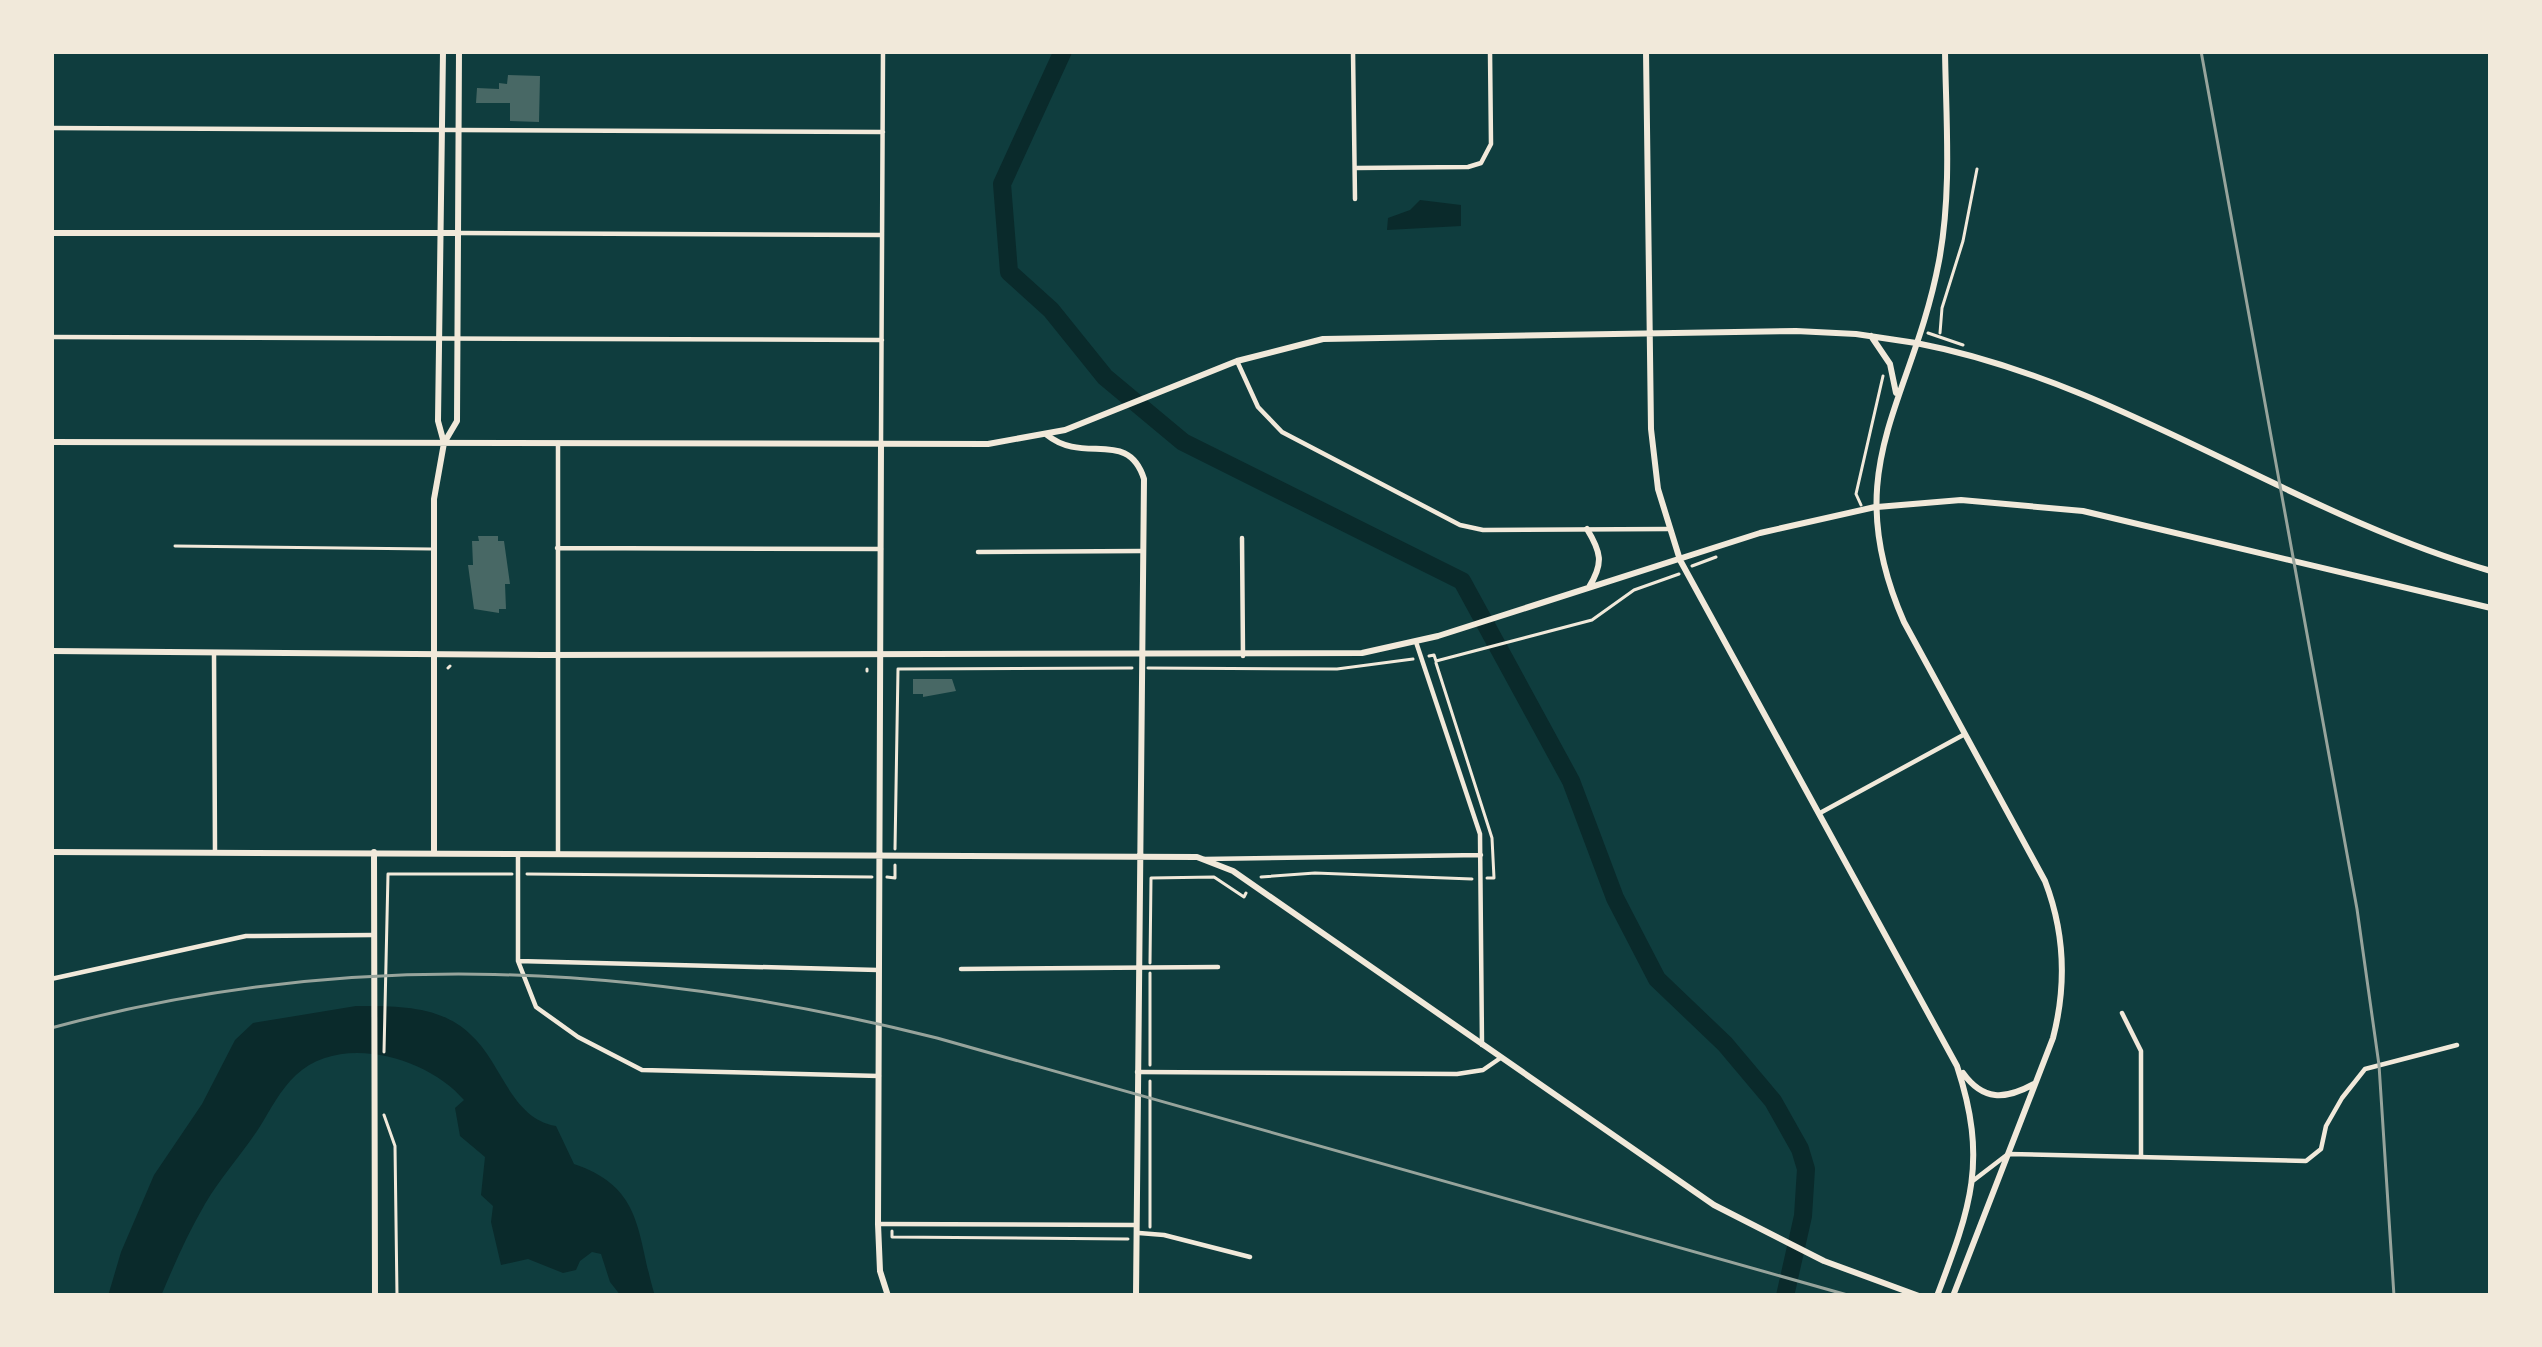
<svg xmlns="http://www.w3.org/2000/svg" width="2542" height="1347" viewBox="0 0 2542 1347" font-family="Signika,sans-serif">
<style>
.water{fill:#0a2a2b}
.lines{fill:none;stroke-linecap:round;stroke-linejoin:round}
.river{stroke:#0a2a2b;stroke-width:18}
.building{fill:#486865}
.path{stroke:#f1e9da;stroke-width:3}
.service{stroke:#f1e9da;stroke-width:3}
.minor{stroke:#f1e9da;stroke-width:4.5}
.tertiary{stroke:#f1e9da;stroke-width:6}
.secondary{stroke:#f1e9da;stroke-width:6}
.rail{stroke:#97a49c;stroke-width:3}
</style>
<rect width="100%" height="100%" fill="#0f3d3e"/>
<path class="water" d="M 1420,200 L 1461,205 L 1461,226 L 1387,230 L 1388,218 L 1410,210 Z
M 356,1006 C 395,1006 440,1005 470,1034 C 502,1062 510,1118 556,1126 L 574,1164 C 645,1188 636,1235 655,1296 L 621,1296 L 610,1282 L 601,1254 L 592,1252 L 580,1261 L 576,1270 L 563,1273 L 528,1259 L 501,1265 L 491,1222 L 493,1206 L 481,1195 L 485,1157 L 460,1136 L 455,1108 L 464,1100 C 429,1058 341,1032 296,1075 C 280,1090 271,1109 259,1128 C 242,1154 221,1177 205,1204 C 188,1233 174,1265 161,1296 L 108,1296 L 121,1252 L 154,1175 L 202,1104 L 235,1040 L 253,1023 Z"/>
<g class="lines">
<path class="river" d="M 1063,51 L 1002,184 L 1009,272 L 1051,310 L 1105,377 L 1183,442 L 1462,581 L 1571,781 L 1615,898 L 1657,979 L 1725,1044 L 1773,1101 L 1800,1149 L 1806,1169 L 1803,1216 L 1785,1296"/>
</g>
<path class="building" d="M 508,75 L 540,76 L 539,122 L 510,121 L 510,103 L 476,103 L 477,88 L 499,89 L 499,83 L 507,84 Z
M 478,536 L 498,536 L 498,541 L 504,541 L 510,584 L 505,584 L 506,609 L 499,609 L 499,613 L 474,609 L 468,565 L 473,565 L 472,541 L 479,541 Z
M 913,679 L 952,679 L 956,691 L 923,697 L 923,694 L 913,694 Z"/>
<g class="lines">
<path class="path" d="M 1928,333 L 1963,345
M 1940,333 L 1942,308 L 1963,241 L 1977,169
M 1861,505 L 1856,494 L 1883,376
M 1692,566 L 1716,557
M 1429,656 L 1434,655 L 1436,661 L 1592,620 L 1634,590 L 1679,574
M 1436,663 L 1492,838 L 1494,878 L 1487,878
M 448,668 L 450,666
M 1148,668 L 1337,669 L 1413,659
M 867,669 L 867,671
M 895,849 L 898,669 L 1132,668
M 527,874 L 872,877
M 887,877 L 895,878 L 895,865
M 1261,877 L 1315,873 L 1472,879
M 1150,963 L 1151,878 L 1214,877 L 1244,897 L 1246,893
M 384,1052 L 388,874 L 512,874
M 1150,1065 L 1150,973
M 1150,1081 L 1150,1227
M 384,1115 L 395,1146 L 397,1296
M 892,1231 L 892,1237 L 1128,1239"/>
<path class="service" d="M 175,546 L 431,549"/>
<path class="minor" d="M 1353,51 L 1355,199
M 51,128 L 883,132
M 1355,168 L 1468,167 L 1481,163 L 1491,144 L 1490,51
M 458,233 L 882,235
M 51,337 L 882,340
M 1237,361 L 1258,407 L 1282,432 L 1460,525 L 1483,530 L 1669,529
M 881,444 L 883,51
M 1242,538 L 1243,656
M 557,548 L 881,549
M 978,552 L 1142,551
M 1416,642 L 1480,834 L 1482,1045
M 214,654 L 215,852
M 1820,813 L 1965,734
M 558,853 L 558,443
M 518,855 L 518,961 L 536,1007 L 578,1037 L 642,1070 L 879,1076
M 1204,859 L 1481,855
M 518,961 L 878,970
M 961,969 L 1218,967
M 51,979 L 246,936 L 374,935
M 2122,1013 L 2141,1051 L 2141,1156
M 1137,1072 L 1457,1074 L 1483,1070 L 1499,1059
M 1974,1180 L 2008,1154 L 2306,1161 L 2321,1149 L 2326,1126 L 2342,1098 L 2365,1069 L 2457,1045
M 878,1224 L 1136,1225
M 1139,1233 L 1164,1235 L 1250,1257"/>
<path class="tertiary" d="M 51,233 L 458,233
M 1916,343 C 2120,382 2292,514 2491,571
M 1047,435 C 1084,465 1128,428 1144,479 L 1136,1296
M 881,444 L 878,1224 L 880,1271 L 888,1296
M 1877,507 L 1961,500 L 2083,511 L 2491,608
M 434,654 L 434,853
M 51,852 L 1197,857 L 1233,871 L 1714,1205 L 1824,1261 L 1919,1296
M 374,852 L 375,1296"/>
<path class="secondary" d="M 1646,51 L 1651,429 L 1658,489 L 1680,560 L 1957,1066 C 1988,1161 1971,1206 1937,1296
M 1945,51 C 1946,120 1952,192 1939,261 C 1912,404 1836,467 1904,622 L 2045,881 C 2065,933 2067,984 2053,1038 L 1953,1296
M 1871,336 L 1890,364 L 1896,393
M 51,442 L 988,444 L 1065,430 L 1237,361 L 1323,339 L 1796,331 L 1856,334 L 1916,343
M 444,443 L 457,421 L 459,51
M 1587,529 C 1601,552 1604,563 1589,587
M 51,651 L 543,655 L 1362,653 L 1438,636 L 1760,533 L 1875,507
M 434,654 L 434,499 L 444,443 L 438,421 L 443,51
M 1963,1073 C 1983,1101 2005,1100 2034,1084"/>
<path class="rail" d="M 2201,51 L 2357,909 L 2379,1065 L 2394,1296
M 51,1028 C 350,947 639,963 937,1038 L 1851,1296"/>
</g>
<rect width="2542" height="1347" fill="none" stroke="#f1e9da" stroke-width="108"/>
</svg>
